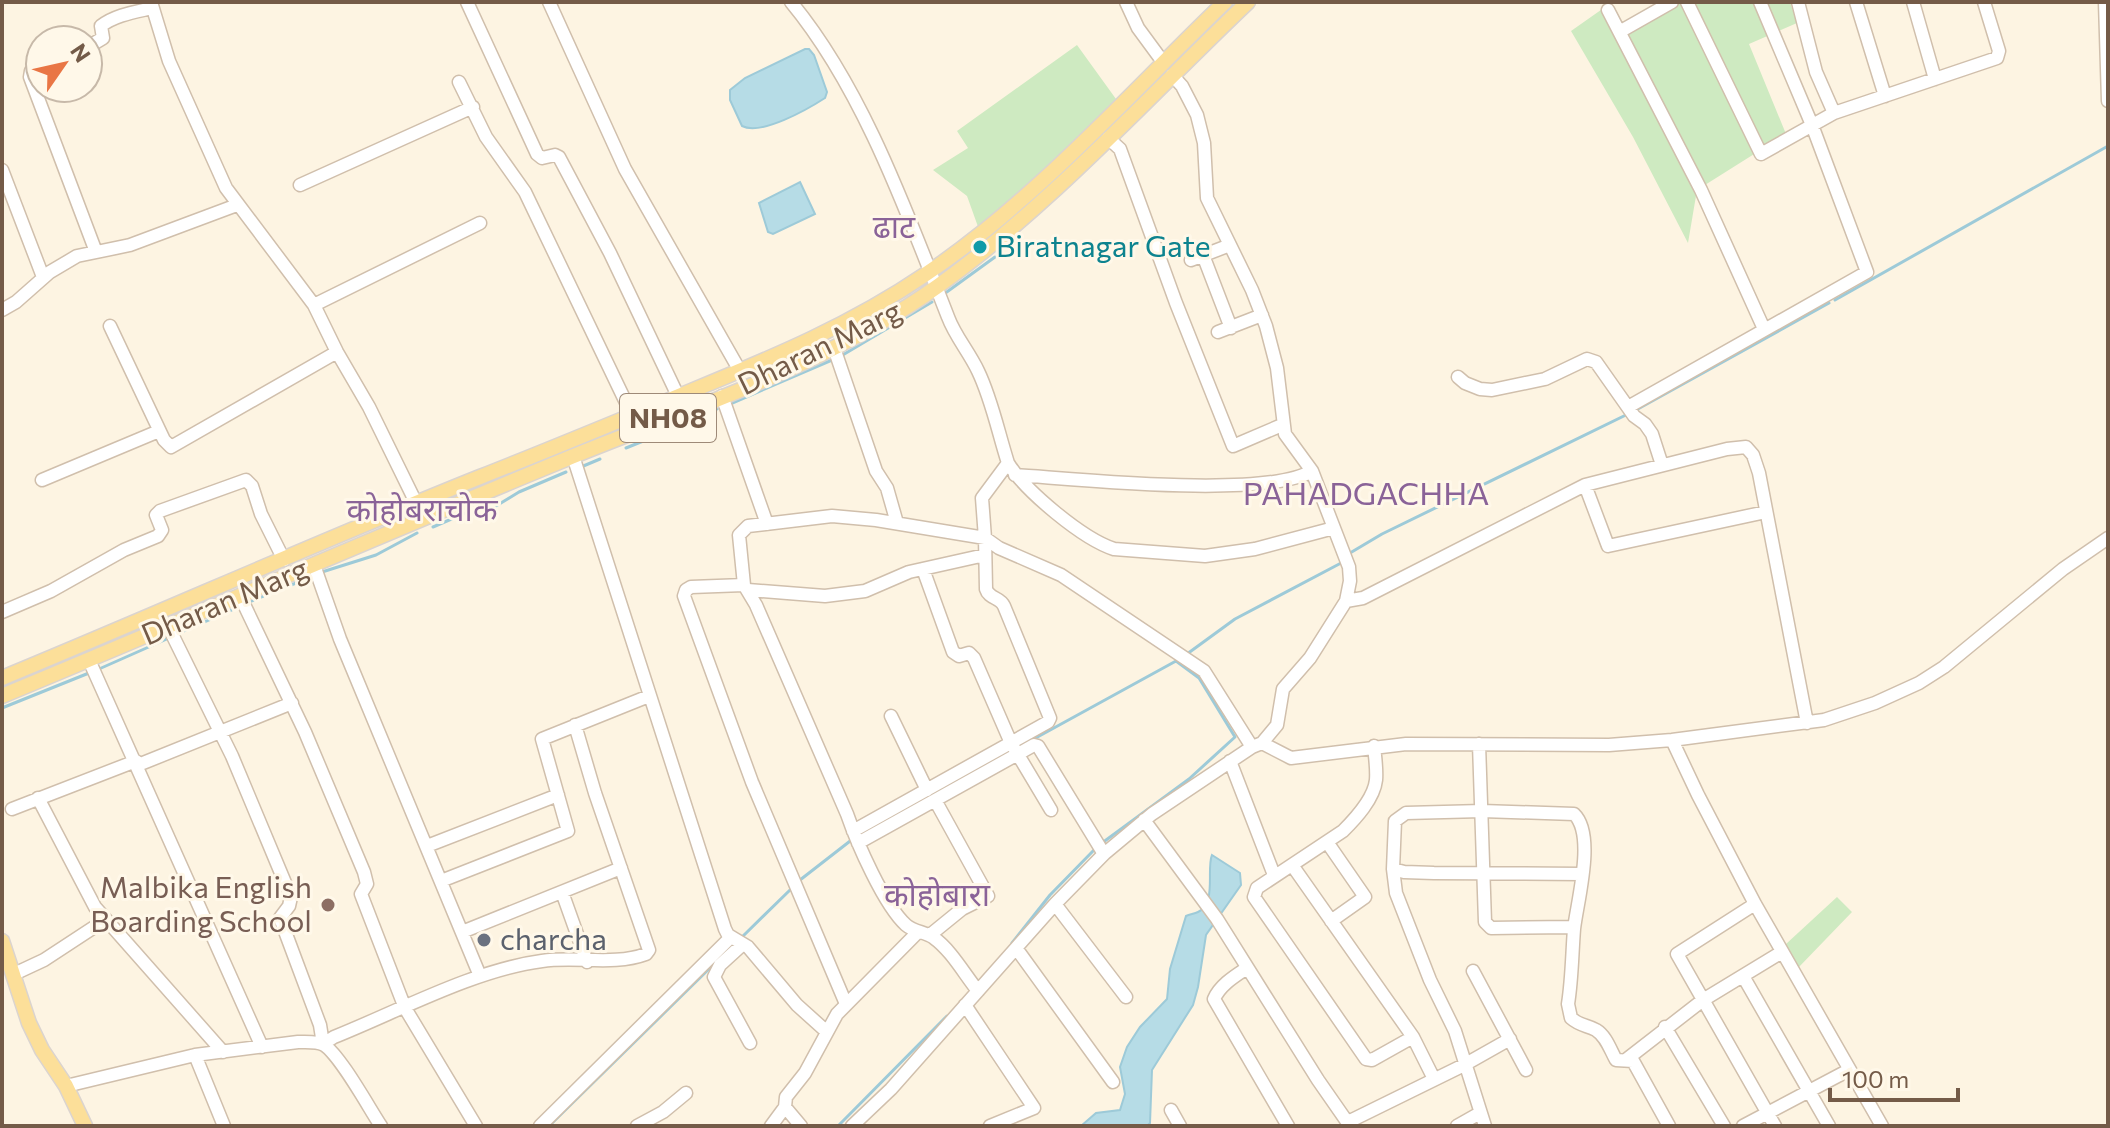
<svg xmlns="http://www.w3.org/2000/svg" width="2110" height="1128" viewBox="0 0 2110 1128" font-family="Commissioner,'Noto Sans Devanagari',sans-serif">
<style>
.green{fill:#ceeac1}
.water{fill:#b6dce6;stroke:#9dcad8;stroke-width:2}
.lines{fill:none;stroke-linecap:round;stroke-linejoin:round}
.stream{stroke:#9dcad8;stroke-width:3}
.minor-casing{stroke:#d0bfac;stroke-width:15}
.major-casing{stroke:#dbd4cf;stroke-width:17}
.minor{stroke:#fff;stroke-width:12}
.major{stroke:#fcdf99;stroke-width:14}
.culture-dot{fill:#0f9aa8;stroke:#fff8e9;stroke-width:3}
.education-dot{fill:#8d6e63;stroke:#fff8e9;stroke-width:3}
.worship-dot{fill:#6b7280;stroke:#fff8e9;stroke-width:3}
.labels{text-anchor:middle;stroke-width:6;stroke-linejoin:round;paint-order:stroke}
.shield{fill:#fff8e9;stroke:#9e8a78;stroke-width:2}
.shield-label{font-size:28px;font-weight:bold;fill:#745b48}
.culture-label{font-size:30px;fill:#0d838f;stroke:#fff8e9;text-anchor:start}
.street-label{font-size:30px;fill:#745b48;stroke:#fff8e9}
.education-label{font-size:30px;fill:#785e54;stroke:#fff8e9;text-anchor:end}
.worship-label{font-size:30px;fill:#5b616d;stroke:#fff8e9;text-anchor:start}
.neighbourhood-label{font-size:32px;fill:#8a6398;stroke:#fff8e9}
</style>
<rect width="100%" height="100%" fill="#fdf4e2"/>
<path class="green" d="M 1672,2 L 1790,2 L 1797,23 L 1749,44 L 1786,134 L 1697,190 L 1688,243 L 1633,137 L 1571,31 L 1608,5 L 1621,31 Z
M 1077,45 L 1129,117 L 1104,130 L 1086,160 L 986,249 L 967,196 L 933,170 L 968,148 L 957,131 Z
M 1837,897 L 1852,912 L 1798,968 L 1786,944 Z"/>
<path class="water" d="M 805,49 L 809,49 L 814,55 L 827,92 L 825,98 C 808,109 761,136 742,126 L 730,100 L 730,90 L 745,78 Z
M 800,182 L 815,214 L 773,234 L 768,232 L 759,203 Z
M 1212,855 L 1240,873 L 1241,885 L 1206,935 L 1198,987 L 1193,1005 L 1152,1070 L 1150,1123 L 1147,1126 L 1081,1126 L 1096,1113 L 1120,1110 L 1125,1094 L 1120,1067 L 1127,1047 L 1140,1027 L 1167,999 L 1170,969 L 1186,916 C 1190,914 1194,914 1198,912 C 1217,903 1206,869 1212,855 Z"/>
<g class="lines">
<path class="stream" d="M 944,294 L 995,257
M 1835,300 L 2108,146
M 841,356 L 932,302
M 730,404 L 832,360
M 1636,410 L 1829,303
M 626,448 L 663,433 L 677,433 L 694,427 L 702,417 L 717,409
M 581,467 L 600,459
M 433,527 L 477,508 L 496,506 L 519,492 L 566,472
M 1350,553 L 1382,534 L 1630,413
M 322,572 L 376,555 L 417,533
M 249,602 L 311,577
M 177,634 L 241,606
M 1187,654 L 1235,619 L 1343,562
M 99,669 L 169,638
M 2,708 L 89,673
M 1032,740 L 1176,661 L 1199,678 L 1235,737 L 1189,779 L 1102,843
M 859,835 L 1005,754
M 800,880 L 854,838
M 741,938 L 790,890
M 1012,943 L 1050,895 L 1094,850
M 549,1126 L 715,963
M 838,1126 L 947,1016"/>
<defs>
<path id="minor" d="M 151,2 L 169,61 L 226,188 L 314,305 L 337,352 L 369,407 L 423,517
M 467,2 L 537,154 L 542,158 L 555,155 L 559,157 L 610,253 L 678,396
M 549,2 L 625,169 L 740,371
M 791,2 C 863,89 907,213 948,317 C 955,336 969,352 978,371 C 992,400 998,432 1008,463 L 982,498 L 985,538 L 999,548 L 1061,575 L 1204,671 L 1252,747
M 1126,2 L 1138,28 L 1163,62
M 1687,2 L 1761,154 L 1834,113 L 1997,58 L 1999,51 L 1984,2
M 1798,2 L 1816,72 L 1834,113
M 1856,2 L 1885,96
M 1913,2 L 1935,79
M 2105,2 L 2108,101
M 1608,10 L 1701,190 L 1764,329
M 1621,31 L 1672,2
M 88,47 L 103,38 L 101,26 C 115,15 135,12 152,8
M 40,67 L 31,71 L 30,77 L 96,252
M 459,82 L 486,137 L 525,192 L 632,415
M 1108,138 L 1120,149 L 1176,303 L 1233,446 L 1282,425
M 2,170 L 43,277
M 300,185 L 473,107
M 1203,255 L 1231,328
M 1191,260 L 1230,245
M 314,305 L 480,223
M 2,310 L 16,302 L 50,272 L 77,256 L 130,245 L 237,205
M 110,326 L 164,440 L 171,447 L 337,352
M 1218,332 L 1262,315
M 834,348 L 876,471 L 887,488 L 897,523
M 1458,377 L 1465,383 L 1480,389 L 1492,390 L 1545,379 L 1587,359 L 1596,362 L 1634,416 L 1645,424 L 1652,434 L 1662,465
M 722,396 L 767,524
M 1628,407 L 1867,272 L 1812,125 L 1760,2
M 573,456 L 725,929 L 728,935 L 748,947 L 797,1005 L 827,1032
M 1008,463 C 1025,491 1083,539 1114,549 L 1205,556 L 1255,549 L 1334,528
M 1015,475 C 1077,479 1264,499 1312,471
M 42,480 L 159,431
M 1585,485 L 1608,546 L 1766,512
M 314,565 L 340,639 L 480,976
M 923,569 L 953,652 L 959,656 L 969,653 L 974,658 L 1011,743 L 1051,810
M 744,585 L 691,587 L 686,590 L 684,596 L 752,782 L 846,1004
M 748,590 L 825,596 L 865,591 L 909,572 L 985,555
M 240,596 L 305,732 L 364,872 L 367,884 L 361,894 L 405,1008 L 476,1126
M 1346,601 L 1363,598 L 1585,485 L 1727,449 L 1746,447 L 1753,455 L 1759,473 L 1807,723
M 2,612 L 51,591 L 124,550 L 158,536 L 162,530 L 156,515 L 160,511 L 246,480 L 252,486 L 261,514 L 284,560
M 168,626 L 232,756 L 291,897 L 289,906 L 280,918 L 320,1025 L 323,1044 L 334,1037 C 399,1011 474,970 542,961 C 576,956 614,966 646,954 L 649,950 L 595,793 L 575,725
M 89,660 L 262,1047
M 891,716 L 927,790
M 1672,740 L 1698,795 L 1755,904 L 1882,1126
M 1262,743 L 1291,758 L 1406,744 L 1609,745 L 1672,740 L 1824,720 L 1875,703 L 1919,683 L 1944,667 L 2063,569 L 2108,538
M 1479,744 L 1485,922 L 1491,928 L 1574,927
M 1374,746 C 1375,757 1377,769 1376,780 C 1374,799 1355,819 1343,831 L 1257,888 L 1254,897 L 1366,1059 L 1372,1060 L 1413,1037
M 1230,761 L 1274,875
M 138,765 L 292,703
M 38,798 L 95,907 L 223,1052
M 12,809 L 136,761
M 1144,820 L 1217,919 L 1318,1080 L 1350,1126
M 853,831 L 1048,722 L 1050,718 L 1004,606 C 1000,597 989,599 986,589 L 985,538 L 876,520 L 832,516 L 748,526 L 739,535 L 744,585 L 756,605 L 847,814 C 857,843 884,905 906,925 C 914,932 926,932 934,938 C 951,950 965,975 978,991
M 1327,842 L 1365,897 L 1331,921
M 858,843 L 1034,745 L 1038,746 L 1104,854
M 427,846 L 558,795
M 1292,865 L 1413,1037 L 1434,1079
M 1393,869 L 1404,872 L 1434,873 L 1582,874
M 441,881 L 568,831 L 542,739 L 649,696
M 562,892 L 587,962
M 1055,904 L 1126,997
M 1755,904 L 1677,954 L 1775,1126
M 462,932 L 621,868
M 930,935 L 962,909 L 988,896 L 935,800
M 743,944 L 720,965 L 714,977 L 750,1043
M 1016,948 L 1113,1082
M 1247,968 C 1235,976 1220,985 1214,999 L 1288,1126
M 1473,971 L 1526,1070
M 14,974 L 44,960 L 105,920
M 1743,976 L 1829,1126
M 965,1005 L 1034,1108 L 990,1126
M 1665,1027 L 1724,1126
M 195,1055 L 224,1126
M 1627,1059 L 1703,1000 L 1782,952
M 66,1086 L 195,1055 L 298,1042 C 305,1042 318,1041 324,1045 C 340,1055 369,1108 381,1126
M 1171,1110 L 1180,1126
M 1348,1122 L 1464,1065 L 1510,1039
M 540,1126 L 731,937
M 637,1126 L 663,1112 L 686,1093
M 771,1126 L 785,1107
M 801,1126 L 785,1107 L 786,1097 L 805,1073 L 837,1014 L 918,932
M 852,1126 L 891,1089 L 1055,904 L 1104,854 L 1152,814 L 1252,747 L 1262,743 L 1277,725 L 1283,689 L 1310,658 L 1346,601 L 1350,581 L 1349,567 L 1312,471 L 1285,434 L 1277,368 L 1266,326 L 1252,290 L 1207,198 L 1204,143 L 1197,115 L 1182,86 L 1172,75
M 1457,1126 L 1480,1113
M 1485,1126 L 1455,1031 L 1430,980 L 1396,893 L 1393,869 L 1395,821 L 1406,813 L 1482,811 L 1574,814 C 1596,835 1577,902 1574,929 C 1572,955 1572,979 1568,1004 L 1571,1018 C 1580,1026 1587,1025 1596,1030 C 1606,1036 1610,1049 1616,1060 L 1633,1061 L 1669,1126
M 1743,1126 L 1849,1070"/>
<path id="major" d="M 2,678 C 162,612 320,541 480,477 C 551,449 621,420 691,391 C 774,357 851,325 926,274 C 1034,202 1131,92 1225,2
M 2,696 C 190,618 376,537 564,460 C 688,409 828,365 938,286 C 1052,204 1147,98 1248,2
M 2,941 L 29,1023 L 42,1050 L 66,1086 L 85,1126"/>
</defs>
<use href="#minor" class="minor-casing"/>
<use href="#major" class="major-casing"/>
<use href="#minor" class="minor"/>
<use href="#major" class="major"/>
</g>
<circle class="culture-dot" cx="980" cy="247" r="8"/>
<circle class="education-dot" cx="328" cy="905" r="8"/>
<circle class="worship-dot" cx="484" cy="940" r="8"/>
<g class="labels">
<rect class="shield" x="620" y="394" width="96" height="48" rx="6"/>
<g class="shield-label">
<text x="668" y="428">NH08</text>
</g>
<g class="culture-label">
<text x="996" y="257">Biratnagar Gate</text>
</g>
<g class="street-label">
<text transform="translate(820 348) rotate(-26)" y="10">Dharan Marg</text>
<text transform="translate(225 602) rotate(-23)" y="10">Dharan Marg</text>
</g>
<g class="education-label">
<text x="312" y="898">Malbika English<tspan x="312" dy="34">Boarding School</tspan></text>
</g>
<g class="worship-label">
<text x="500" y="950">charcha</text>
</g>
<g class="neighbourhood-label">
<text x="894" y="238">ढाट</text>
<text x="1366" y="505">PAHADGACHHA</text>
<text x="422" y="521">कोहोबराचोक</text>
<text x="937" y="906">कोहोबारा</text>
</g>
</g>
<rect width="2110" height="1128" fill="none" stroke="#745b48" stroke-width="8"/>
<g transform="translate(64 64) rotate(56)"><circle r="38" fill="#fff8e9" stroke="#c7b9a9" stroke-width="2"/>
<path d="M0-6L14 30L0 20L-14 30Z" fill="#e97645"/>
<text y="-12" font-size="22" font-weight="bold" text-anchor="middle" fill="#745b48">N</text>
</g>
<path d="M1830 1088v12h128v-12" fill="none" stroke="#745b48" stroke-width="4"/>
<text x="1842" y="1088" font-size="24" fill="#745b48" stroke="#fff8e9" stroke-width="6" paint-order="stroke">100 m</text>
</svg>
